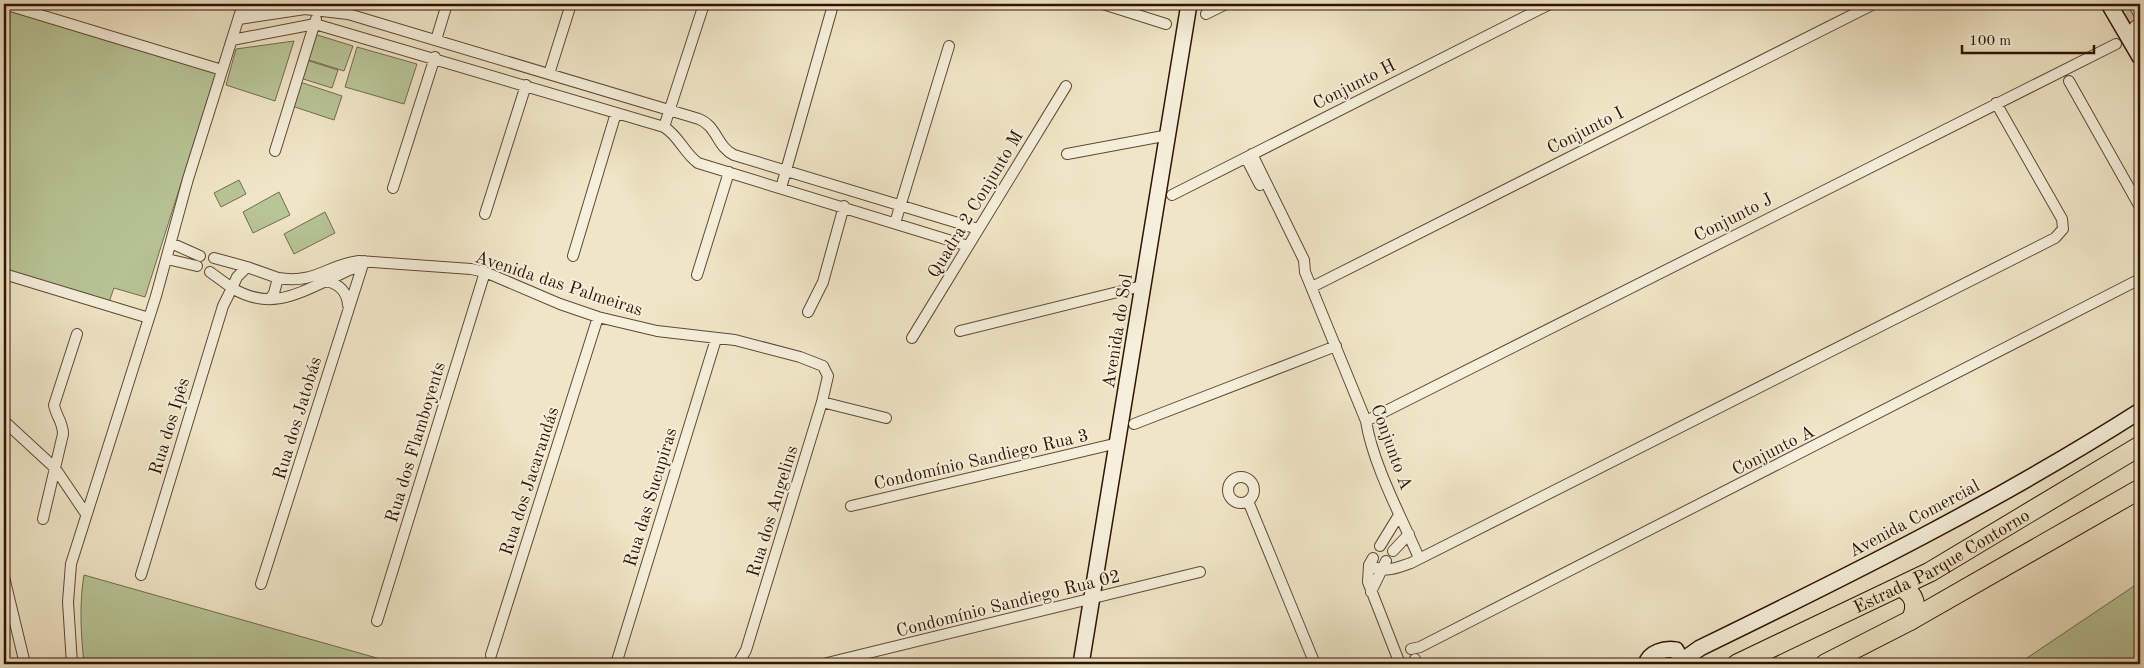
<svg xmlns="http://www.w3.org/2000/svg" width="2144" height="668" viewBox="0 0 2144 668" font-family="'Old Standard TT',serif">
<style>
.green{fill:#b8c597;stroke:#746c4e}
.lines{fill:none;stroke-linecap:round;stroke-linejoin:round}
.street-tunnel{stroke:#d3c6aa;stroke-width:10;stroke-dasharray:10 5;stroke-linecap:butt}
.street-casing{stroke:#604836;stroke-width:12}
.secondary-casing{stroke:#301305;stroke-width:18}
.highway-casing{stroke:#301305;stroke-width:21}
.street{stroke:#f5efdb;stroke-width:10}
.secondary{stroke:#f5efdb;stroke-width:15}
.highway{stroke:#f0e6c7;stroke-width:19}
.labels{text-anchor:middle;stroke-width:4;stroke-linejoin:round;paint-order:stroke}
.street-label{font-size:18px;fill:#301305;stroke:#f5efdb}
</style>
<rect width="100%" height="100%" fill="#f0e6c7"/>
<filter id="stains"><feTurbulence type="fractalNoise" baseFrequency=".004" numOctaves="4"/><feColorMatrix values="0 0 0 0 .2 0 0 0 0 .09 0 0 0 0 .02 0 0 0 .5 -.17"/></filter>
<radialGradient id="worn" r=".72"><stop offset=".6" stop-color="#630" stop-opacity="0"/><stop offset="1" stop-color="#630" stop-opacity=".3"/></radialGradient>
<path class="green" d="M 4,7 L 217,70 L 145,297 L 114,288 L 109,302 L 4,269 Z
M 314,34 L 353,46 L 344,71 L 306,59 Z
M 294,41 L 275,101 L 226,85 L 236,49 Z
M 357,47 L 417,64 L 404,104 L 345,87 Z
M 306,60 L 338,70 L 332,88 L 300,78 Z
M 300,82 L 342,96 L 334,120 L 292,106 Z
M 239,180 L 246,194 L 221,207 L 214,193 Z
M 279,192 L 290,215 L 253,233 L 243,212 Z
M 325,212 L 335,233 L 294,254 L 284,234 Z
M 84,575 L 398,664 L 84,664 C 81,634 79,605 84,575 Z
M 2140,582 L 2140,664 L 2018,664 Z"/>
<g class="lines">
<path class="street-tunnel" d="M 2119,9 L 2126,5
M 2127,20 L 2132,13"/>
<defs>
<path id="street" d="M 4,4 L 222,70
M 1103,4 L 1166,24
M 2133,4 L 2140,15
M 242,8 L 291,5
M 1206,14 L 1226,4
M 239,19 L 305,9 L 348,14 L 699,119 C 717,126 717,147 734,155 L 978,229
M 2128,34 L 2135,26
M 232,40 L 315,24 L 664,127 C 679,136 684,153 698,163 L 968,246
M 436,40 L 447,4
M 549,74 L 571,4
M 2069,81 L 2140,207
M 664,127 L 704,4
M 275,151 L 316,19
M 1067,154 L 1169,135
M 1252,154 L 1304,260 L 1305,272 L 1366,421 C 1373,465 1401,516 1419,558
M 1246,158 L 1260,185
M 393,188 L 435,57
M 781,188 L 833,5
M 1172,195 L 1550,4
M 485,214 L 526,85
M 895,223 L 949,46
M 171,243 L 200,256
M 573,256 L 616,113
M 214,258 L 247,267
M 167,259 L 197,266
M 4,274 L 149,318
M 697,275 L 729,172
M 278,278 C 317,284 326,265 359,261 L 471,269 L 485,272 L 560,304 L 598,317 L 657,331 L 735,340 L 800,357 L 823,366 L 828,376 L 822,402 L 746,650 L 738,664
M 326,281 L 349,270 L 360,267
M 1312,287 L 1874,4
M 270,299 L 274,293 L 278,278 L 247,267 L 237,277 L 232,288 C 267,309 292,297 326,281 C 339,284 347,291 348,305
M 808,312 L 823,282 L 844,206
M 960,331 L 1142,286
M 912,338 L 1066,86
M 822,402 L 886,418
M 4,421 L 55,468 L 86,514
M 1366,421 L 2116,44
M 1134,424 L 1336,346
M1228 490a13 13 0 1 1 26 0a13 13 0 1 1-26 0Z
M 1248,501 L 1315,664
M 851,506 L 1118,443
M 43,519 L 63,434 C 63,422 56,416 54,405 L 77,334
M 1380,546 L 1399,515
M 1393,551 L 1409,534
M 1373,558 L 1369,565 L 1368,582 L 1400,664
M 1369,565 C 1387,573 1393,569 1411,563 L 2055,238 L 2063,229 L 2062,219 L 1996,103
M 141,575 L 223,306 L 232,288 L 210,272
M 4,577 L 25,664
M 261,584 L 364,261
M 1371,592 L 1386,561
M 377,621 L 485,272
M 1411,649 L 1420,647 L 2140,279
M 491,655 L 598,317
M 72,664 L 68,602 L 71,564 L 156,296 L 188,179 L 243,4
M 616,664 L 716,339
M 823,664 L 1200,572
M 1413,664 L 1415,659"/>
<path id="secondary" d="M 2109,4 L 2140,57
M 1683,660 L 1700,648 C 1850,575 1999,501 2140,411
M 1081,664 L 1189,4
M 1646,664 C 1650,652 1665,648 1676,650 L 1683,664"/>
<g id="highway">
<path d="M 1901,587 C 1915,594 1918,606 1911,620"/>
<path id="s1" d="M 1737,664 L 1930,572 L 2140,446"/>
<path d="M 1825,664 L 1911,620 L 2140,489"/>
</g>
</defs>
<use href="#street" class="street-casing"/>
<use href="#secondary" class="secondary-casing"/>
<use href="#highway" class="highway-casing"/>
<use href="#street" class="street"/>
<use href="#secondary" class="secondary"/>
<use href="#highway" class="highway"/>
</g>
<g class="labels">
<g class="street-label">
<text transform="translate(1354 84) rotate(-27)" y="6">Conjunto H</text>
<text transform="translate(1585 130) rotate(-27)" y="6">Conjunto I</text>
<text transform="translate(975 204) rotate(-59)" y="6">Quadra 2 Conjunto M</text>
<text transform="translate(1733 217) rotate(-27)" y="6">Conjunto J</text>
<text transform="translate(559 283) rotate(18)" y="6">Avenida das Palmeiras</text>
<text transform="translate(1117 331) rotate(-81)" y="6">Avenida do Sol</text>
<text transform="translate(297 418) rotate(-73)" y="6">Rua dos Jatobás</text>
<text transform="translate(169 426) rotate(-73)" y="6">Rua dos Ipês</text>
<text transform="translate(415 442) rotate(-73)" y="6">Rua dos Flamboyents</text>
<text transform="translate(1392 447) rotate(70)" y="6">Conjunto A</text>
<text transform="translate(1773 450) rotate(-27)" y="6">Conjunto A</text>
<text transform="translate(981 459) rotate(-13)" y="6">Condomínio Sandiego Rua 3</text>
<text transform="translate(529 481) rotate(-72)" y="6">Rua dos Jacarandás</text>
<text transform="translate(650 497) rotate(-73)" y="6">Rua das Sucupiras</text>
<text transform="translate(772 511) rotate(-73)" y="6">Rua dos Angelins</text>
<text transform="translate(1914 518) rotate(-28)" y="6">Avenida Comercial</text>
<text dy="6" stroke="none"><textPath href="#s1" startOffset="229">Estrada Parque Contorno</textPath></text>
<text transform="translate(1008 603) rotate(-14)" y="6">Condomínio Sandiego Rua 02</text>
</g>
</g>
<rect width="2144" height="668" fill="none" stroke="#f0e6c7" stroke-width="20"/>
<rect x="5" y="5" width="2134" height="658" fill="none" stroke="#301305" stroke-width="2.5"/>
<rect x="10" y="10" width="2124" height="648" fill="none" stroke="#301305"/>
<path d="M1962 45v8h132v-8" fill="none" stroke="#301305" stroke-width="2.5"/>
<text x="1969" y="45" font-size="15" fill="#301305" stroke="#f5efdb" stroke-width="4" paint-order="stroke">100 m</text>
<rect width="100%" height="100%" filter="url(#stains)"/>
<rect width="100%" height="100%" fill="url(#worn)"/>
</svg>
